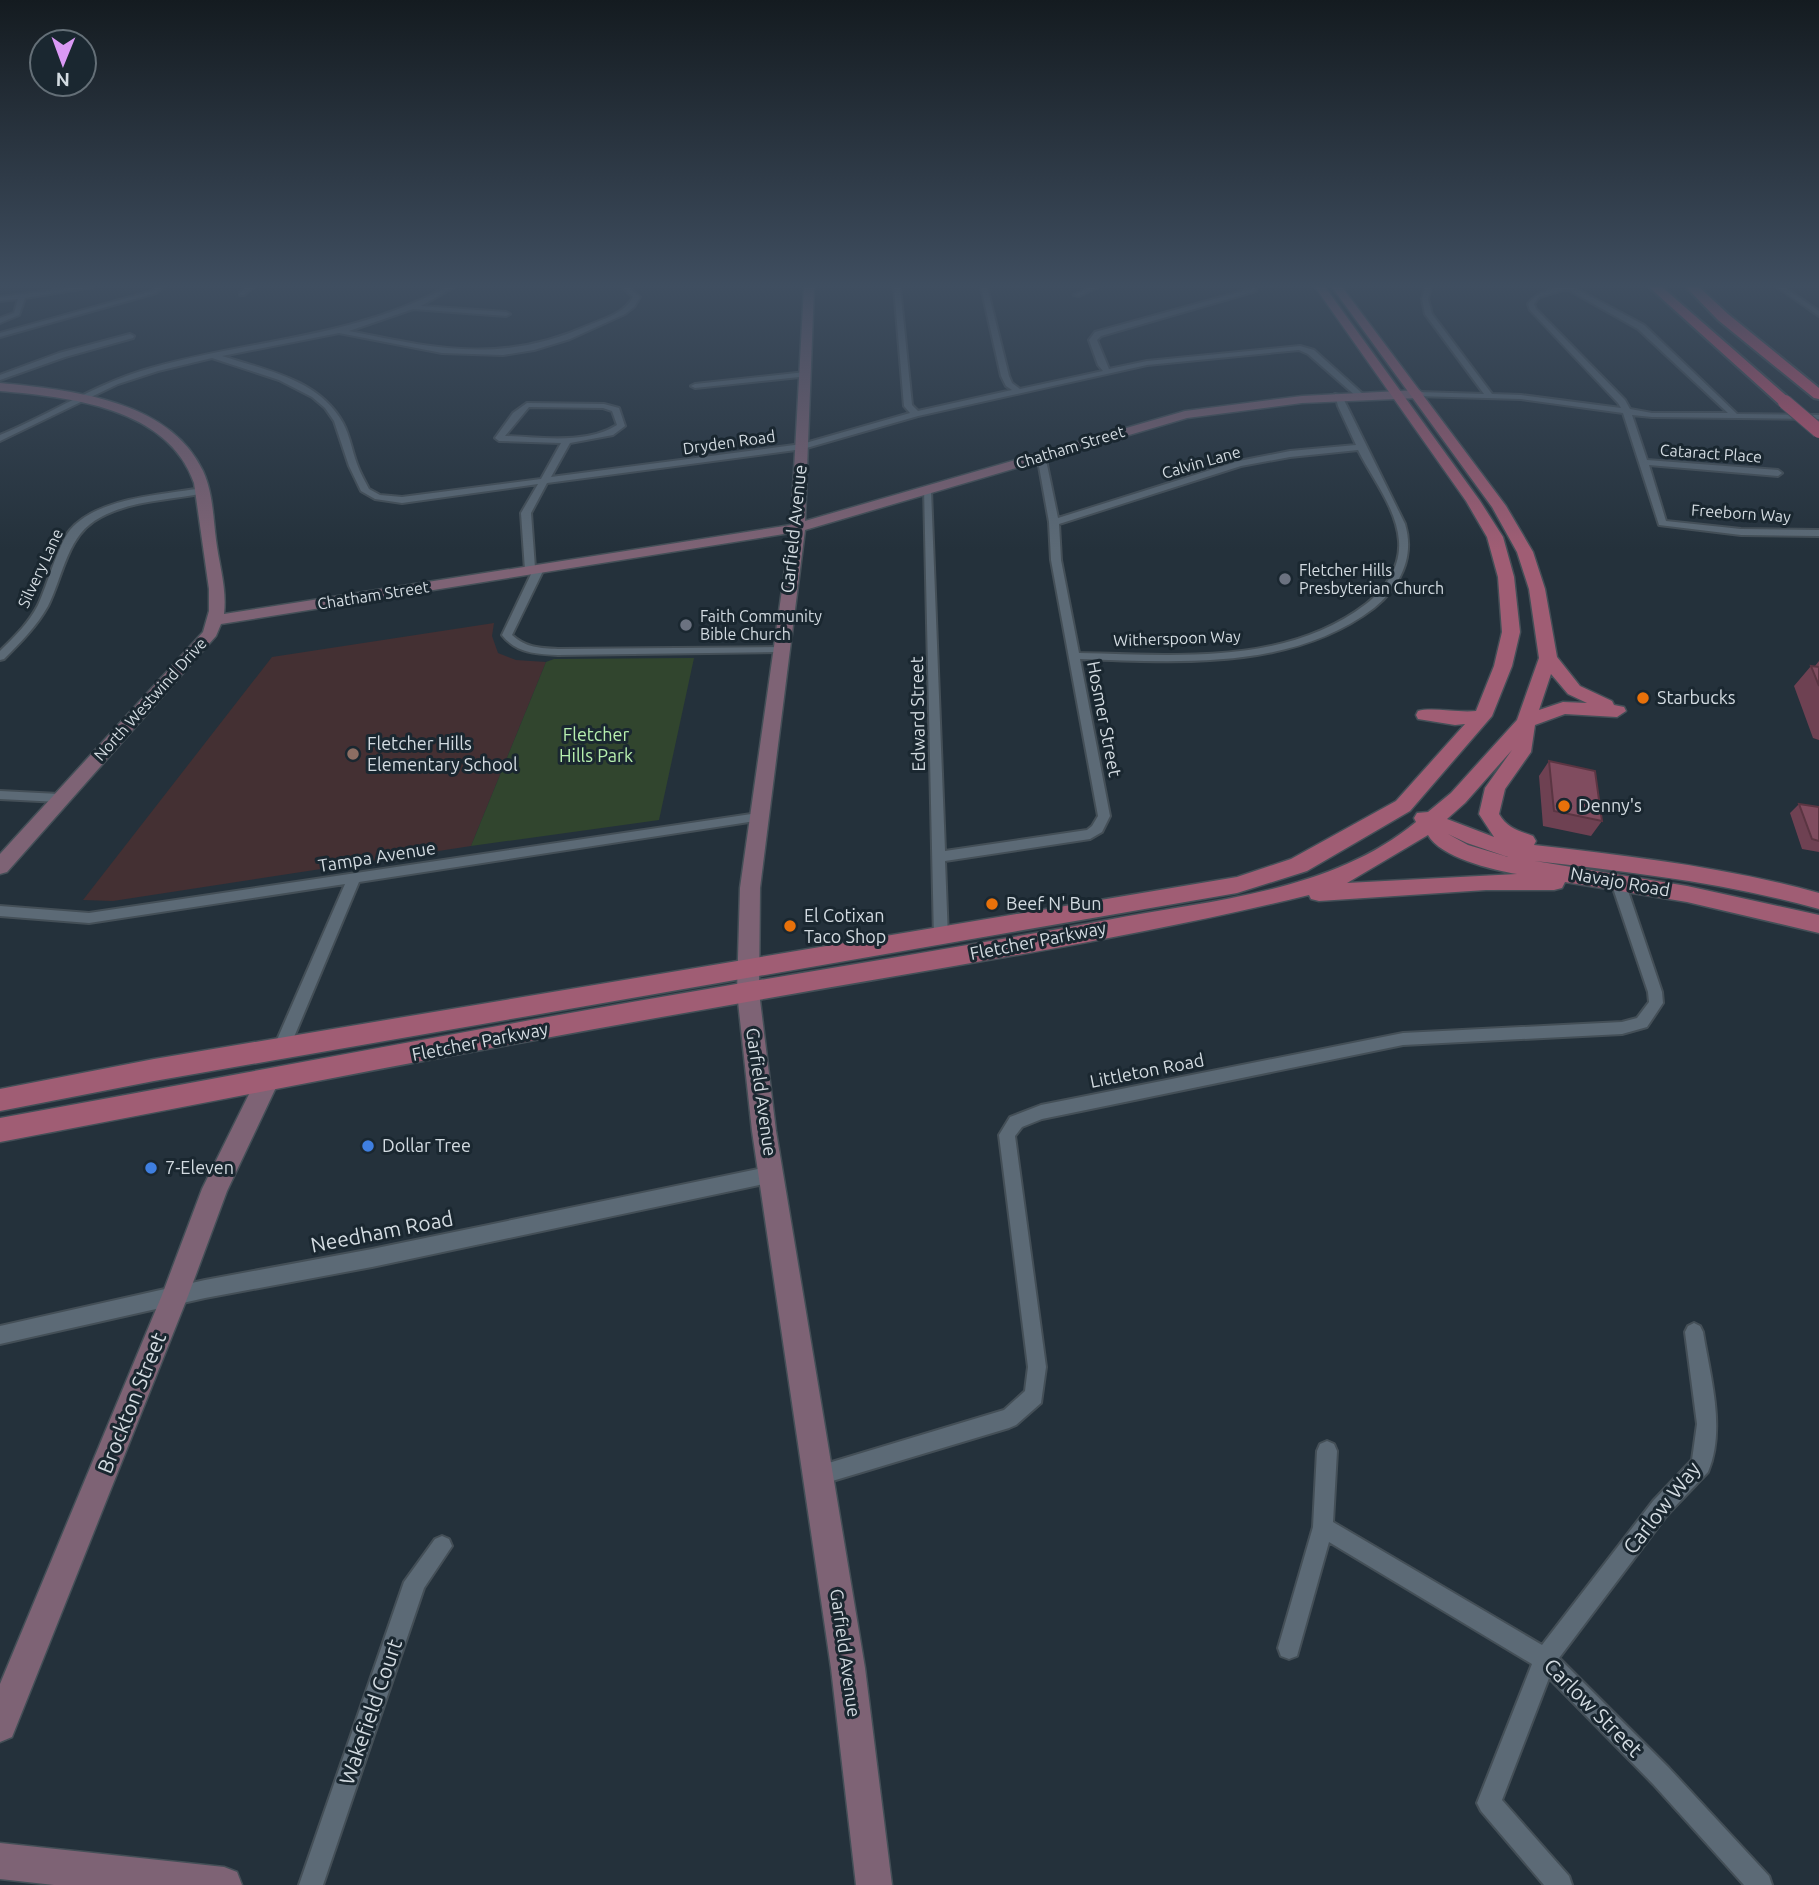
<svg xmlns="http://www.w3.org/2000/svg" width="1819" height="1885" viewBox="0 0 1819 1885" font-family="Ubuntu,sans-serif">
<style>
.education{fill:#443033}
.green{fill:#31452e}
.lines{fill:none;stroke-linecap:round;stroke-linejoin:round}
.street-casing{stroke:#444f57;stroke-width:4}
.secondary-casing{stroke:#444f57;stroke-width:3}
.primary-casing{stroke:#444f57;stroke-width:3}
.highway-casing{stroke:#444f57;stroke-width:4}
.street{fill:#5c6a76;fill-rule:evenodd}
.secondary{fill:#7e6375;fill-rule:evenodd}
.primary{fill:#a05d74;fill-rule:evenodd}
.highway{fill:#cd5473;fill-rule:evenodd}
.highway-bridge-casing{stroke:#444f57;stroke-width:16;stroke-linecap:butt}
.highway-bridge{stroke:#cd5473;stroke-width:14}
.wall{fill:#6e4152}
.building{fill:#804c5f;stroke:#5a3542;stroke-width:2}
.worship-dot{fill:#6b7280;stroke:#1a2730;stroke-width:2.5}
.food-dot{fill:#e8710a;stroke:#1a2730;stroke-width:2.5}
.education-dot{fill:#8d6e63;stroke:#1a2730;stroke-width:2.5}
.shop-dot{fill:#3f7fe0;stroke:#1a2730;stroke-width:2.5}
.labels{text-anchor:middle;stroke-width:6;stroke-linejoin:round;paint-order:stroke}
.far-street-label{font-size:16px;fill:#d3dbe1;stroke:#1a2730}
.far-poi-label{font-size:16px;fill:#d3dbe1;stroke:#1a2730;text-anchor:start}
.street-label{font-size:18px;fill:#d3dbe1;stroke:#1a2730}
.poi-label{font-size:18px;fill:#d3dbe1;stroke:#1a2730;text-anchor:start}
.park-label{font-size:18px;fill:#b6efae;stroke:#1a2730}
.near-street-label{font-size:21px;fill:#d3dbe1;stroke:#1a2730}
</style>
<rect width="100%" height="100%" fill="#24313b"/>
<path class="education" d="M 494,623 L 492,636 L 498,653 L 516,660 L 546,662 L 471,846 L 113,901 L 83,900 L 272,657 Z"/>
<path class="green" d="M 694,658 L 659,820 L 471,846 L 546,662 L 554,659 Z"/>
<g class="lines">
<defs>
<path id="street" d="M 78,287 L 92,287 L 25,298 L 19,315 L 0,323 L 0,318 L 14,313 L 18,299 L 0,301 L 0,297 Z
M 156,287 L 163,287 L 156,293 L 0,337 L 0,333 L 152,291 Z
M 247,287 L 254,287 L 244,295 L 240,295 L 240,293 Z
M 447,287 L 454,287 L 421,306 L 506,312 L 510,314 L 506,316 L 413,309 L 349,331 C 438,349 502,364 589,325 C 604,319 625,313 633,297 L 622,287 L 629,287 L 640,297 L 634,307 L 625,314 L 570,339 L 534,350 L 503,355 L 442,353 L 339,333 L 222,356 C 265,370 319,379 343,423 C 350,436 352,451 357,464 C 360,473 365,481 369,489 L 380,495 L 402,497 L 541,479 L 561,443 L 499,441 L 495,438 L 513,413 L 527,403 L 604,404 L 619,408 L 625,426 L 613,435 L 570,443 L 551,477 L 802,444 L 910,413 L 904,406 L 894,287 L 900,287 L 912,405 L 918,411 L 1012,390 L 1006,386 L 1001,376 L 981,287 L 987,287 L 1009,376 L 1012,383 L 1020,389 L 1103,371 L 1098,365 L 1089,340 L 1095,332 L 1254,288 L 1256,291 L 1101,336 L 1097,340 L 1109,369 L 1147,361 L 1300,346 L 1314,350 L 1364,395 L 1357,397 L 1308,354 L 1299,350 L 1147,365 L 918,416 L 803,449 L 547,483 L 531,513 L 535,568 L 539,566 L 544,569 L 512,635 C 526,648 540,648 558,649 L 784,647 L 785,649 L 780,652 L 558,655 C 536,654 516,653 502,635 L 532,572 L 525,570 L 521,513 L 538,484 L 402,503 L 375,499 L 361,491 L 349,466 L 334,421 L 325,408 L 312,397 L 279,380 L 212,358 L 158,371 L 118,384 L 0,441 L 0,435 C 51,414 97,383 151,368 C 253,339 350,339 447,287 ZM 529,407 L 603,408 L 612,411 L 617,425 C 585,445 540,437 505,436 Z
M 1090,287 L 1098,287 L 1079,296 L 1074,295 Z
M 1425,287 L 1431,287 L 1428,299 L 1432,314 L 1492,394 L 1521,395 L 1621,408 L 1618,403 L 1530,310 L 1528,304 C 1538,290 1556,287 1573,287 L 1644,325 L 1737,414 L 1819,415 L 1819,419 L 1652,417 L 1632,415 L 1647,460 L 1778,470 L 1782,473 L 1778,476 L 1649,465 L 1666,521 L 1741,529 L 1819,530 L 1819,536 L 1741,535 L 1659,525 L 1623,413 L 1521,399 L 1416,396 L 1416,392 L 1419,392 L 1484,394 L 1425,314 L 1422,299 ZM 1567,289 L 1638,329 L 1728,413 L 1652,413 L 1630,409 L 1625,400 L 1536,309 L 1534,304 L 1539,297 Z
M 1777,287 L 1784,287 L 1819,311 L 1819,316 Z
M 130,334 L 134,336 L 133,338 L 65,357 L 0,380 L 0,375 L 59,353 Z
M 806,372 L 809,372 L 809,376 L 695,388 L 691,386 L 695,384 Z
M 1335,394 L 1342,396 L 1405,524 C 1415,557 1400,587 1374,608 C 1291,671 1178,662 1080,659 L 1110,816 L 1102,832 L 1090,839 L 945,861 L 948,938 L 946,942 L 936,942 L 934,938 L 924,488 L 931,490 L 945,851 L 1087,830 L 1092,826 L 1098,816 L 1051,560 L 1049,522 L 1037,455 L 1041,452 L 1045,455 L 1058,518 L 1239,461 L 1290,451 L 1356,445 L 1338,406 ZM 1358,450 C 1372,478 1397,509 1399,541 C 1401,567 1385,589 1366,604 C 1285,666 1175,655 1079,653 L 1061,560 L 1059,524 L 1241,466 L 1290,457 Z
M 202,488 L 206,491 L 205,493 C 171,500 133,500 101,517 C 67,534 64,574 48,606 C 37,626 20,643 4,659 L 0,660 L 0,651 C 14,637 29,623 38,605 C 47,586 58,545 70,530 C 98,497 163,495 202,488 Z
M 0,791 L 59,794 L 65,798 L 59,802 L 0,799 Z
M 758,813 L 762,814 L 764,817 L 762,820 L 359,882 L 289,1049 L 286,1054 L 281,1055 L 276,1054 L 273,1049 L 345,884 L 89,923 L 0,916 L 0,906 L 89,913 Z
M 1618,877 L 1625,882 L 1662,992 L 1663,1003 L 1647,1027 L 1622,1034 L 1403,1045 L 1042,1119 L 1022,1127 L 1015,1136 L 1046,1367 L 1041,1403 L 1016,1425 L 1009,1428 L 819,1485 L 812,1482 L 809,1475 L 812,1468 L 1004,1410 L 1025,1391 L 1028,1367 L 999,1135 L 1010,1117 L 1041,1105 L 1403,1033 L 1622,1022 L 1637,1018 L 1649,1002 L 1648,992 L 1611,882 Z
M 773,1166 L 779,1169 L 781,1174 L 779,1179 L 773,1182 L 372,1267 L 205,1298 L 0,1344 L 0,1326 L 205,1280 L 372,1249 Z
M 1694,1323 L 1700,1326 L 1703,1332 C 1710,1376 1726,1429 1708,1472 L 1667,1515 L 1559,1658 L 1669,1768 L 1769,1876 L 1772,1885 L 1744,1885 L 1653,1784 L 1549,1678 L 1502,1800 L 1569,1876 L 1572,1885 L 1544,1885 L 1481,1811 L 1477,1803 L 1532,1664 L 1329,1542 L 1297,1656 L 1289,1659 L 1281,1656 L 1278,1648 L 1313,1527 L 1317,1451 L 1320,1444 L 1327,1441 L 1334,1444 L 1337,1451 L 1333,1522 L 1542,1645 L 1653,1501 L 1692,1460 L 1697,1424 L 1685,1332 L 1688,1326 Z
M 442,1536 L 449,1539 L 452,1546 L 424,1588 L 323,1885 L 299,1885 L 404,1582 L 435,1539 Z"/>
<path id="secondary" d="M 804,287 L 814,287 L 805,521 L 1185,411 L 1302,396 L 1419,390 L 1425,394 L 1419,398 L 1302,403 L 1187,418 L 805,530 L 760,888 L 759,992 L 776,1131 L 865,1668 L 892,1885 L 856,1885 L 831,1668 L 752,1131 L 737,992 L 740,888 L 790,533 L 221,624 L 216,636 L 7,872 L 0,874 L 0,854 L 203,632 L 209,611 L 209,589 L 194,483 C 168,407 68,397 0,391 L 0,383 C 69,390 169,399 203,471 C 213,493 213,517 216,540 C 219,565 227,588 224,614 L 791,525 Z
M 267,1071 L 275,1074 L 279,1081 L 227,1191 L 188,1296 L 12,1737 L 0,1742 L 0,1684 L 162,1295 L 202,1189 L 259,1074 Z
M 0,1843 L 224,1867 L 237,1872 L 242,1885 L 54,1885 L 0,1879 Z"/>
<path id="primary" d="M 1315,287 L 1325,287 L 1480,501 L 1503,537 L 1514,577 L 1520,632 L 1512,666 L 1492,716 L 1410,811 L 1307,871 L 1237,893 L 154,1081 L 0,1111 L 0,1089 L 154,1059 L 1237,877 L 1291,859 L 1396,801 L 1465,724 L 1455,725 L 1418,719 L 1416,715 L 1418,711 C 1432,707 1458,713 1476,711 L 1494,666 L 1502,632 L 1498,577 L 1487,537 L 1466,501 Z
M 1332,287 L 1342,287 L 1506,506 L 1533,552 L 1545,589 L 1557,657 L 1580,686 L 1612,701 L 1614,705 L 1624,707 L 1626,711 L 1617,717 L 1565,714 L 1535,725 L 1531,752 L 1505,789 L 1499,814 C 1507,828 1519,831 1533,836 L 1536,841 L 1534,845 C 1630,856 1725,867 1819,893 L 1819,909 C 1726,883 1631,872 1535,861 L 1687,886 L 1819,915 L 1819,933 L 1687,902 L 1565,882 L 1562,888 L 1554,890 L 1486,890 L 1319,901 L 1311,899 L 1309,895 C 1116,942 919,971 724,1006 C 482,1048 241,1096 0,1142 L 0,1118 C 242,1074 483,1027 725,986 C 853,964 980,944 1107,920 C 1211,900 1332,892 1416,822 L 1414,818 L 1417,813 L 1428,812 L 1451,793 L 1517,720 L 1539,658 L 1529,589 L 1517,552 L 1492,507 ZM 1551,674 L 1568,694 L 1587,703 L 1563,702 L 1539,710 ZM 1512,750 L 1485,788 L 1479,814 L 1494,837 L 1447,819 L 1465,803 ZM 1448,834 L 1467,843 L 1508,857 L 1468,845 ZM 1428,835 C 1440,857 1492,870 1517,874 L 1347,883 Z"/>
<path id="highway" d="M 1649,287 L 1662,287 L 1790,399 L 1793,402 L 1790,405 L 1780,405 Z
M 1686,287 L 1699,287 L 1728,314 L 1819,388 L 1819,399 L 1814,398 L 1718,320 Z"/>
</defs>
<use href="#street" class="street-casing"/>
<use href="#secondary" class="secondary-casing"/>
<use href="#primary" class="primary-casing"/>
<use href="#highway" class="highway-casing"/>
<use href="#street" class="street"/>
<use href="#secondary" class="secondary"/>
<use href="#primary" class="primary"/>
<use href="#highway" class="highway"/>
<defs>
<path id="highway-bridge" d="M 1785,402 L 1819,431"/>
</defs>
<use href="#highway-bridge" class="highway-bridge-casing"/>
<use href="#highway-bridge" class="highway-bridge"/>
</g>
<path class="wall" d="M 1819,661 L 1819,740 L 1813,738 L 1794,686 L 1811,666 L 1815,666 Z
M 1549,761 L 1602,821 L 1591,836 L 1543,826 L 1539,776 Z
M 1799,804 L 1819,807 L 1819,852 L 1802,849 L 1790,813 Z"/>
<path class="building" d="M 1811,666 L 1819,667 L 1819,686 Z
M 1549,761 L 1595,771 L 1602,821 L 1554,811 Z
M 1799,804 L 1819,807 L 1819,841 L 1812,839 Z"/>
<linearGradient id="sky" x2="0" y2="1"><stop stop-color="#141b20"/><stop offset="0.52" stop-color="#3f4e60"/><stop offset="1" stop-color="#3f4e60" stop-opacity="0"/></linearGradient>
<rect width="1819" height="550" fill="url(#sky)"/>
<g class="worship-dot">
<circle cx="1285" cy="579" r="7"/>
<circle cx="686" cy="625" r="7"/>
</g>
<g class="food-dot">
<circle cx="1643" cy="698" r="7"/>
<circle cx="1564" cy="806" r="7"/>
<circle cx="992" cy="904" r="7"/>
<circle cx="790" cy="926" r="7"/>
</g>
<circle class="education-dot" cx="353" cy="754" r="7"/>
<g class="shop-dot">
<circle cx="368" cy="1146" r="7"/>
<circle cx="151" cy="1168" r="7"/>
</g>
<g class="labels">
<g class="far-street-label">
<text transform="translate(729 442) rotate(-8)" y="6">Dryden Road</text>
<text transform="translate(1070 447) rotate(-17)" y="6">Chatham Street</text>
<text transform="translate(1711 453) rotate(4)" y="6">Cataract Place</text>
<text transform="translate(1201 462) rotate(-16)" y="6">Calvin Lane</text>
<text transform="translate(1741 513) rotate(4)" y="6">Freeborn Way</text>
<text transform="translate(40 568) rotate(-65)" y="6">Silvery Lane</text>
<text transform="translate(373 595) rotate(-9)" y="6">Chatham Street</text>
<text transform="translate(1177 638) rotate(-2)" y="6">Witherspoon Way</text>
<text transform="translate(150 699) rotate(-48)" y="6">North Westwind Drive</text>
</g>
<g class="far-poi-label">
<text x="1299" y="576">Fletcher Hills<tspan x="1299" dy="18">Presbyterian Church</tspan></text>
<text x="700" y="622">Faith Community<tspan x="700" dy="18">Bible Church</tspan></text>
</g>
<g class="street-label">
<text transform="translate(794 529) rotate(-84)" y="6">Garfield Avenue</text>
<text transform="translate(918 714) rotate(-91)" y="6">Edward Street</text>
<text transform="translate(1104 719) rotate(79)" y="6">Hosmer Street</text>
<text transform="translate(377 857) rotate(-9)" y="6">Tampa Avenue</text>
<text transform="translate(1620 882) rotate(10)" y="6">Navajo Road</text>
<text transform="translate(1038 941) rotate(-11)" y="6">Fletcher Parkway</text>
<text transform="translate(480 1042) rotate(-11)" y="6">Fletcher Parkway</text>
<text transform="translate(1147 1071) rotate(-11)" y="6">Littleton Road</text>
<text transform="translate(761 1092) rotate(82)" y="6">Garfield Avenue</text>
<text transform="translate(845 1653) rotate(82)" y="6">Garfield Avenue</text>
</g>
<g class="poi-label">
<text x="1657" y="704">Starbucks</text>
<text x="367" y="750">Fletcher Hills<tspan x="367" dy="21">Elementary School</tspan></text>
<text x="1578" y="812">Denny's</text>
<text x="1006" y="910">Beef N' Bun</text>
<text x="804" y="922">El Cotixan<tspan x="804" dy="21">Taco Shop</tspan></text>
<text x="382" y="1152">Dollar Tree</text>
<text x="165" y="1174">7-Eleven</text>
</g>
<g class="park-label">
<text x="596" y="741">Fletcher<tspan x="596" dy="21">Hills Park</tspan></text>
</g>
<g class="near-street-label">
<text transform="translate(382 1232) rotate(-11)" y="7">Needham Road</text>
<text transform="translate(132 1403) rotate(-68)" y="7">Brockton Street</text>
<text transform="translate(1662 1508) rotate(-52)" y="7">Carlow Way</text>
<text transform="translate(1593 1708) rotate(45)" y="7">Carlow Street</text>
<text transform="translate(371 1712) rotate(-71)" y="7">Wakefield Court</text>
</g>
</g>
<g transform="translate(63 63) rotate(181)"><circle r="33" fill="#1a2730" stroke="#646f77" stroke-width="2"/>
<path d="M0-5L12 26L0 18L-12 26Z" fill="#db99f5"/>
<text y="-10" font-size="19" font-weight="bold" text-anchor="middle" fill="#d3dbe1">N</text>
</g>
</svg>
